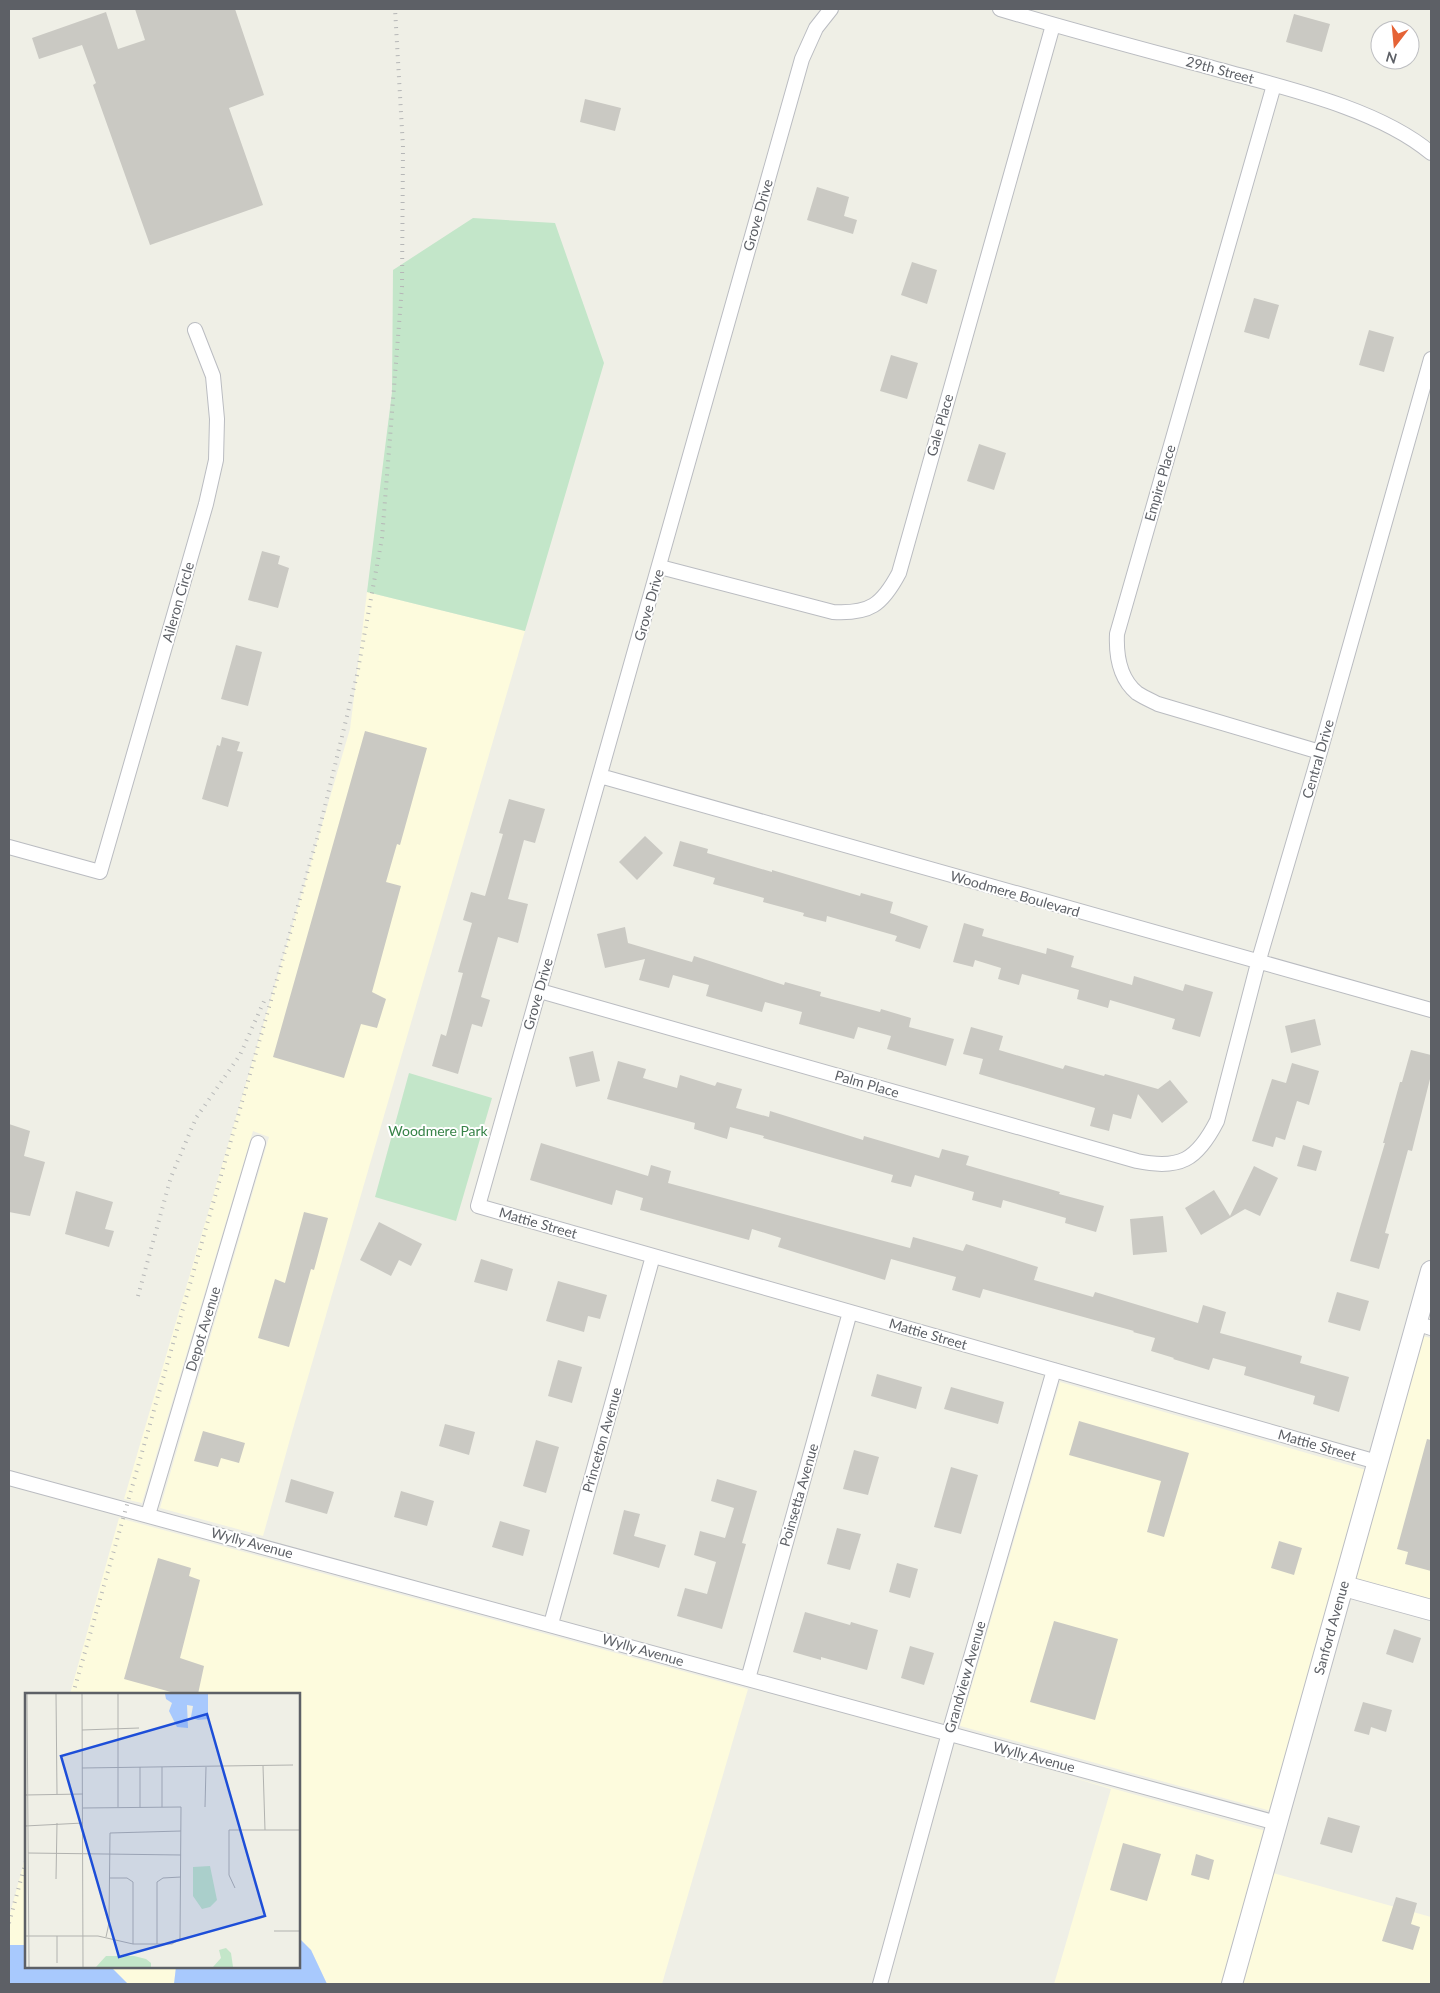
<svg xmlns="http://www.w3.org/2000/svg" width="1440" height="1993" viewBox="0 0 1440 1993" font-family="Lato,sans-serif">
<style>
.commercial{fill:#fdfbdd}
.green{fill:#c3e6c9}
.water{fill:#a8c9fd}
.building{fill:#cac9c3}
.lines{fill:none;stroke-linecap:round;stroke-linejoin:round}
.street-casing{stroke:#babcc1;stroke-width:16}
.secondary-casing{stroke:#bbbdc3;stroke-width:22}
.street{stroke:#fff;stroke-width:14}
.secondary{stroke:#fff;stroke-width:20}
.rail{stroke:#b6b7b7;stroke-width:4;stroke-dasharray:1 6;stroke-linecap:butt}
.labels{text-anchor:middle;stroke-width:4;stroke-linejoin:round;paint-order:stroke}
.street-label{font-size:14px;fill:#5d6066;stroke:#fff}
.park-label{font-size:14px;fill:#378348;stroke:#fff}
.inset-road{fill:none;stroke:#b1b2af;stroke-width:1}
.view{fill:#1d4ed8;fill-opacity:0.15;stroke:#1d4ed8;stroke-width:2.5}
.inset-edge{fill:none;stroke:#5d6066;stroke-width:2.5}
</style>
<rect width="100%" height="100%" fill="#efefe6"/>
<path class="commercial" d="M 367,592 L 525,631 L 292,1432 L 263,1536 L 160,1508 L 269,1137 L 253,1131 L 142,1503 L 124,1499 L 350,729 Z
M 1422,1336 L 1431,1338 L 1431,1599 L 1355,1578 Z
M 1060,1382 L 1366,1470 L 1271,1811 L 960,1726 Z
M 119,1518 L 748,1689 L 662,1984 L 327,1984 L 311,1950 L 299,1938 L 299,1694 L 70,1694 Z
M 1064,1775 L 1266,1831 L 1223,1984 L 1054,1984 L 1111,1789 Z
M 26,1855 L 26,1945 L 9,1945 L 9,1917 Z
M 1273,1873 L 1431,1917 L 1431,1984 L 1241,1984 Z
M 111,1967 L 176,1967 L 174,1984 L 128,1984 Z"/>
<path class="green" d="M 473,218 L 555,223 L 604,363 L 525,631 L 367,592 L 392,392 L 393,270 Z
M 409,1073 L 492,1098 L 456,1221 L 375,1197 Z"/>
<path class="water" d="M 299,1938 L 311,1950 L 327,1984 L 174,1984 L 176,1967 L 299,1967 Z
M 9,1945 L 26,1945 L 26,1967 L 111,1967 L 128,1984 L 9,1984 Z"/>
<path class="building" d="M 135,9 L 235,9 L 264,95 L 229,108 L 263,205 L 150,245 L 93,85 L 96,83 L 82,45 L 39,59 L 32,38 L 106,12 L 118,49 L 145,40 Z
M 1294,14 L 1330,24 L 1322,52 L 1286,42 Z
M 585,99 L 621,108 L 615,131 L 580,122 Z
M 817,187 L 849,197 L 844,216 L 857,220 L 853,234 L 807,220 Z
M 912,262 L 937,270 L 927,304 L 901,295 Z
M 1254,298 L 1279,305 L 1269,339 L 1244,332 Z
M 1369,330 L 1394,337 L 1384,372 L 1359,365 Z
M 891,355 L 918,363 L 907,399 L 880,391 Z
M 979,444 L 1006,453 L 994,490 L 967,481 Z
M 262,551 L 280,556 L 278,564 L 289,568 L 278,608 L 248,600 Z
M 236,645 L 262,652 L 248,706 L 221,699 Z
M 365,731 L 427,748 L 400,845 L 397,844 L 386,882 L 401,886 L 372,992 L 386,999 L 377,1028 L 361,1024 L 344,1078 L 273,1057 Z
M 222,737 L 240,742 L 237,751 L 243,752 L 228,807 L 202,799 L 217,745 L 220,746 Z
M 509,799 L 545,809 L 535,843 L 524,840 L 508,899 L 528,904 L 518,943 L 498,937 L 481,997 L 490,1000 L 482,1027 L 472,1024 L 458,1074 L 432,1066 L 441,1034 L 446,1036 L 463,973 L 458,972 L 472,923 L 463,920 L 471,892 L 485,896 L 503,834 L 499,833 Z
M 645,836 L 663,853 L 637,880 L 619,862 Z
M 680,841 L 708,849 L 707,853 L 772,872 L 772,870 L 860,896 L 861,893 L 893,902 L 890,913 L 928,926 L 920,949 L 895,941 L 897,936 L 827,916 L 826,922 L 803,916 L 804,913 L 763,902 L 764,898 L 713,884 L 715,878 L 673,866 Z
M 964,923 L 984,929 L 982,936 L 1046,954 L 1047,948 L 1074,956 L 1071,967 L 1132,985 L 1134,976 L 1183,991 L 1185,984 L 1213,992 L 1200,1037 L 1172,1029 L 1175,1019 L 1110,1000 L 1108,1008 L 1077,999 L 1079,990 L 1022,974 L 1019,985 L 998,979 L 1001,968 L 975,960 L 973,967 L 953,962 Z
M 625,927 L 628,943 L 692,962 L 694,956 L 784,985 L 785,982 L 821,992 L 820,996 L 880,1012 L 881,1009 L 911,1018 L 909,1027 L 954,1039 L 946,1066 L 887,1049 L 891,1036 L 858,1027 L 854,1039 L 799,1024 L 802,1012 L 765,1002 L 762,1012 L 706,996 L 709,985 L 673,975 L 669,988 L 639,980 L 645,959 L 605,968 L 597,934 Z
M 1315,1019 L 1321,1045 L 1291,1053 L 1285,1026 Z
M 971,1027 L 1003,1036 L 999,1050 L 1063,1069 L 1065,1065 L 1104,1076 L 1105,1074 L 1158,1089 L 1170,1080 L 1188,1102 L 1162,1123 L 1138,1094 L 1131,1119 L 1113,1114 L 1109,1131 L 1090,1126 L 1095,1108 L 979,1074 L 983,1059 L 963,1054 Z
M 1411,1050 L 1431,1055 L 1431,1075 L 1412,1151 L 1408,1150 L 1385,1233 L 1389,1234 L 1379,1269 L 1350,1261 L 1385,1143 L 1383,1143 L 1400,1082 L 1402,1082 Z
M 593,1051 L 600,1081 L 576,1087 L 569,1057 Z
M 618,1061 L 646,1069 L 643,1078 L 677,1088 L 680,1075 L 715,1086 L 717,1082 L 742,1089 L 736,1108 L 769,1117 L 770,1111 L 863,1140 L 864,1136 L 939,1158 L 942,1149 L 969,1156 L 966,1165 L 1060,1192 L 1059,1194 L 1104,1206 L 1096,1232 L 1065,1223 L 1066,1218 L 1003,1200 L 1001,1208 L 972,1200 L 974,1192 L 915,1175 L 911,1187 L 891,1182 L 893,1175 L 763,1138 L 764,1136 L 730,1127 L 727,1139 L 694,1129 L 695,1123 L 607,1099 Z
M 1292,1063 L 1319,1071 L 1309,1105 L 1297,1101 L 1285,1140 L 1276,1137 L 1273,1147 L 1252,1141 L 1272,1079 L 1286,1083 Z
M 9,1124 L 30,1131 L 24,1156 L 45,1162 L 30,1216 L 9,1212 Z
M 541,1143 L 648,1176 L 651,1165 L 671,1171 L 668,1183 L 910,1248 L 913,1237 L 963,1251 L 966,1244 L 1038,1267 L 1034,1280 L 1093,1297 L 1095,1292 L 1198,1323 L 1203,1305 L 1226,1312 L 1220,1333 L 1302,1356 L 1300,1363 L 1349,1377 L 1339,1412 L 1313,1404 L 1315,1396 L 1244,1375 L 1246,1367 L 1213,1358 L 1209,1370 L 1173,1359 L 1174,1358 L 1151,1351 L 1155,1338 L 1133,1332 L 1134,1331 L 983,1289 L 980,1298 L 952,1290 L 956,1277 L 891,1259 L 885,1280 L 778,1247 L 781,1238 L 752,1229 L 749,1240 L 640,1210 L 643,1198 L 616,1190 L 612,1205 L 530,1180 Z
M 1303,1145 L 1322,1151 L 1316,1171 L 1297,1166 Z
M 1254,1166 L 1278,1178 L 1260,1216 L 1245,1209 L 1201,1235 L 1185,1208 L 1214,1190 L 1230,1216 Z
M 76,1191 L 113,1202 L 105,1229 L 114,1231 L 109,1247 L 65,1234 Z
M 304,1212 L 328,1218 L 314,1270 L 311,1269 L 289,1347 L 258,1338 L 275,1279 L 285,1283 Z
M 1163,1216 L 1167,1252 L 1133,1255 L 1130,1219 Z
M 379,1222 L 422,1244 L 411,1266 L 399,1260 L 391,1276 L 360,1260 Z
M 481,1259 L 513,1269 L 507,1291 L 474,1282 Z
M 558,1281 L 607,1295 L 600,1319 L 588,1316 L 584,1332 L 546,1321 Z
M 1337,1292 L 1369,1301 L 1360,1331 L 1328,1322 Z
M 558,1360 L 582,1367 L 572,1403 L 548,1396 Z
M 877,1374 L 922,1387 L 916,1409 L 871,1396 Z
M 951,1387 L 1004,1402 L 998,1424 L 944,1409 Z
M 1079,1421 L 1189,1453 L 1164,1537 L 1147,1532 L 1161,1481 L 1069,1455 Z
M 445,1424 L 475,1432 L 469,1455 L 439,1446 Z
M 203,1431 L 245,1443 L 239,1463 L 221,1458 L 218,1467 L 194,1461 Z
M 1427,1439 L 1431,1440 L 1431,1571 L 1405,1564 L 1408,1552 L 1397,1549 Z
M 536,1440 L 559,1447 L 546,1493 L 523,1486 Z
M 854,1450 L 879,1457 L 868,1495 L 843,1489 Z
M 951,1467 L 978,1475 L 961,1534 L 934,1527 Z
M 291,1479 L 334,1492 L 327,1514 L 285,1502 Z
M 717,1479 L 757,1491 L 742,1543 L 746,1544 L 722,1629 L 677,1616 L 685,1588 L 707,1594 L 716,1562 L 694,1555 L 700,1531 L 725,1538 L 734,1508 L 711,1501 Z
M 401,1491 L 434,1501 L 427,1526 L 394,1517 Z
M 624,1510 L 640,1514 L 634,1536 L 666,1545 L 659,1568 L 613,1554 Z
M 500,1521 L 530,1530 L 523,1556 L 492,1547 Z
M 837,1528 L 861,1534 L 850,1570 L 827,1564 Z
M 1279,1541 L 1302,1548 L 1294,1575 L 1271,1568 Z
M 158,1558 L 191,1568 L 189,1576 L 200,1580 L 180,1658 L 204,1666 L 198,1694 L 178,1694 L 124,1679 Z
M 897,1563 L 918,1569 L 910,1598 L 889,1592 Z
M 805,1612 L 850,1625 L 851,1622 L 878,1630 L 867,1670 L 821,1657 L 821,1660 L 793,1652 Z
M 1054,1621 L 1118,1639 L 1095,1720 L 1030,1702 Z
M 1394,1629 L 1421,1638 L 1413,1663 L 1386,1654 Z
M 910,1646 L 934,1653 L 924,1685 L 901,1678 Z
M 1363,1702 L 1392,1710 L 1386,1732 L 1371,1727 L 1369,1735 L 1354,1731 Z
M 1328,1817 L 1360,1826 L 1352,1853 L 1320,1844 Z
M 1123,1843 L 1161,1854 L 1147,1901 L 1110,1890 Z
M 1196,1854 L 1214,1860 L 1209,1880 L 1191,1875 Z
M 1396,1897 L 1417,1903 L 1411,1924 L 1420,1927 L 1413,1950 L 1382,1941 Z"/>
<g class="lines">
<defs>
<path id="street" d="M 831,9 L 816,28 L 802,59 L 478,1206 L 1377,1462
M 1000,9 C 1073,31 1146,50 1220,70 C 1286,88 1379,109 1431,153
M 1274,85 L 1117,634 C 1116,655 1119,678 1137,693 C 1143,697 1152,701 1158,704 L 1320,752
M 660,567 L 833,612 C 870,614 882,605 899,573 L 1053,25
M 600,776 L 1431,1010
M 9,847 L 100,872 L 206,504 L 216,460 L 217,419 L 213,376 L 195,330
M 540,991 L 1137,1161 C 1180,1170 1197,1160 1217,1121 L 1258,963 L 1320,752 L 1431,359
M 1416,1323 L 1431,1328
M 9,1478 L 1277,1823
M 148,1515 L 258,1143
M 551,1624 L 653,1256
M 748,1679 L 850,1312
M 880,1984 L 949,1733 L 1054,1370"/>
<g id="secondary">
<path d="M 1344,1586 L 1431,1610"/>
<path id="s1" d="M 1232,1984 L 1431,1271"/>
</g>
</defs>
<use href="#street" class="street-casing"/>
<use href="#secondary" class="secondary-casing"/>
<use href="#street" class="street"/>
<use href="#secondary" class="secondary"/>
<path class="rail" d="M 138,1296 L 171,1177 L 196,1118 L 240,1055 L 265,999
M 73,1694 L 317,839 L 357,675 L 382,538 L 402,287 L 403,147 L 395,9
M 9,1923 L 26,1861"/>
</g>
<g class="labels">
<g class="street-label">
<text transform="translate(1220 70) rotate(15)" y="5">29th Street</text>
<text transform="translate(758 215) rotate(-74)" y="5">Grove Drive</text>
<text transform="translate(940 425) rotate(-74)" y="5">Gale Place</text>
<text transform="translate(1160 483) rotate(-74)" y="5">Empire Place</text>
<text transform="translate(178 602) rotate(-74)" y="5">Aileron Circle</text>
<text transform="translate(649 605) rotate(-74)" y="5">Grove Drive</text>
<text transform="translate(1318 759) rotate(-74)" y="5">Central Drive</text>
<text transform="translate(1015 894) rotate(16)" y="5">Woodmere Boulevard</text>
<text transform="translate(538 994) rotate(-74)" y="5">Grove Drive</text>
<text transform="translate(867 1084) rotate(16)" y="5">Palm Place</text>
<text transform="translate(538 1223) rotate(16)" y="5">Mattie Street</text>
<text transform="translate(203 1329) rotate(-73)" y="5">Depot Avenue</text>
<text transform="translate(928 1334) rotate(16)" y="5">Mattie Street</text>
<text transform="translate(602 1440) rotate(-74)" y="5">Princeton Avenue</text>
<text transform="translate(1317 1445) rotate(16)" y="5">Mattie Street</text>
<text transform="translate(799 1495) rotate(-74)" y="5">Poinsetta Avenue</text>
<text transform="translate(252 1543) rotate(15)" y="5">Wylly Avenue</text>
<text dy="5" stroke="none"><textPath href="#s1" startOffset="370">Sanford Avenue</textPath></text>
<text transform="translate(643 1650) rotate(16)" y="5">Wylly Avenue</text>
<text transform="translate(965 1677) rotate(-74)" y="5">Grandview Avenue</text>
<text transform="translate(1034 1757) rotate(15)" y="5">Wylly Avenue</text>
</g>
<g class="park-label">
<text x="438" y="1136">Woodmere Park</text>
</g>
</g>
<g transform="translate(25 1693)">
<rect width="275" height="275" fill="#efefe6"/>
<path d="M 185,173 L 192,207 L 185,214 L 177,216 L 168,203 L 168,174 ZM 201,255 L 206,260 L 208,274 L 188,274 L 196,265 L 194,257 ZM 81,263 L 109,263 L 121,266 L 126,270 L 126,274 L 71,274 Z" fill="#c3e6c9"/>
<path d="M 140,1 L 183,1 L 183,26 L 173,27 L 166,24 L 168,13 L 162,12 L 163,35 L 152,34 L 144,18 L 147,10 L 141,6 Z" fill="#a8c9fd"/>
<path class="inset-road" d="M 2,1 L 4,274M 31,1 L 32,101M 57,1 L 58,274M 93,1 L 93,114M 57,37 L 114,35M 238,73 L 240,137M 115,74 L 115,115M 137,74 L 137,114M 57,75 L 268,72M 0,102 L 58,101M 180,114 L 181,74M 0,133 L 58,130M 3,160 L 156,162M 84,185 L 102,185 L 108,189 L 108,251M 31,186 L 32,130M 210,195 L 204,182 L 204,137 L 275,137M 249,238 L 275,238M 0,243 L 73,243 L 108,251 L 147,251 L 155,246 L 156,114 L 58,115M 81,244 L 84,230 L 85,140 L 156,138M 132,251 L 132,189 L 138,185 L 156,184M 32,270 L 32,243"/>
<path class="view" d="M 182,21 L 240,223 L 94,264 L 36,63 Z"/>
<rect width="275" height="275" class="inset-edge"/>
</g>
<rect width="1440" height="1993" fill="none" stroke="#5d6066" stroke-width="20"/>
<g transform="translate(1395 45) rotate(196)"><circle r="24" fill="#ffffff" stroke="#bebfc2"/>
<path d="M0-4L9 19L0 12L-9 19Z" fill="#e56336"/>
<text y="-8" font-size="14" font-weight="bold" text-anchor="middle" fill="#5d6066">N</text>
</g>
</svg>
